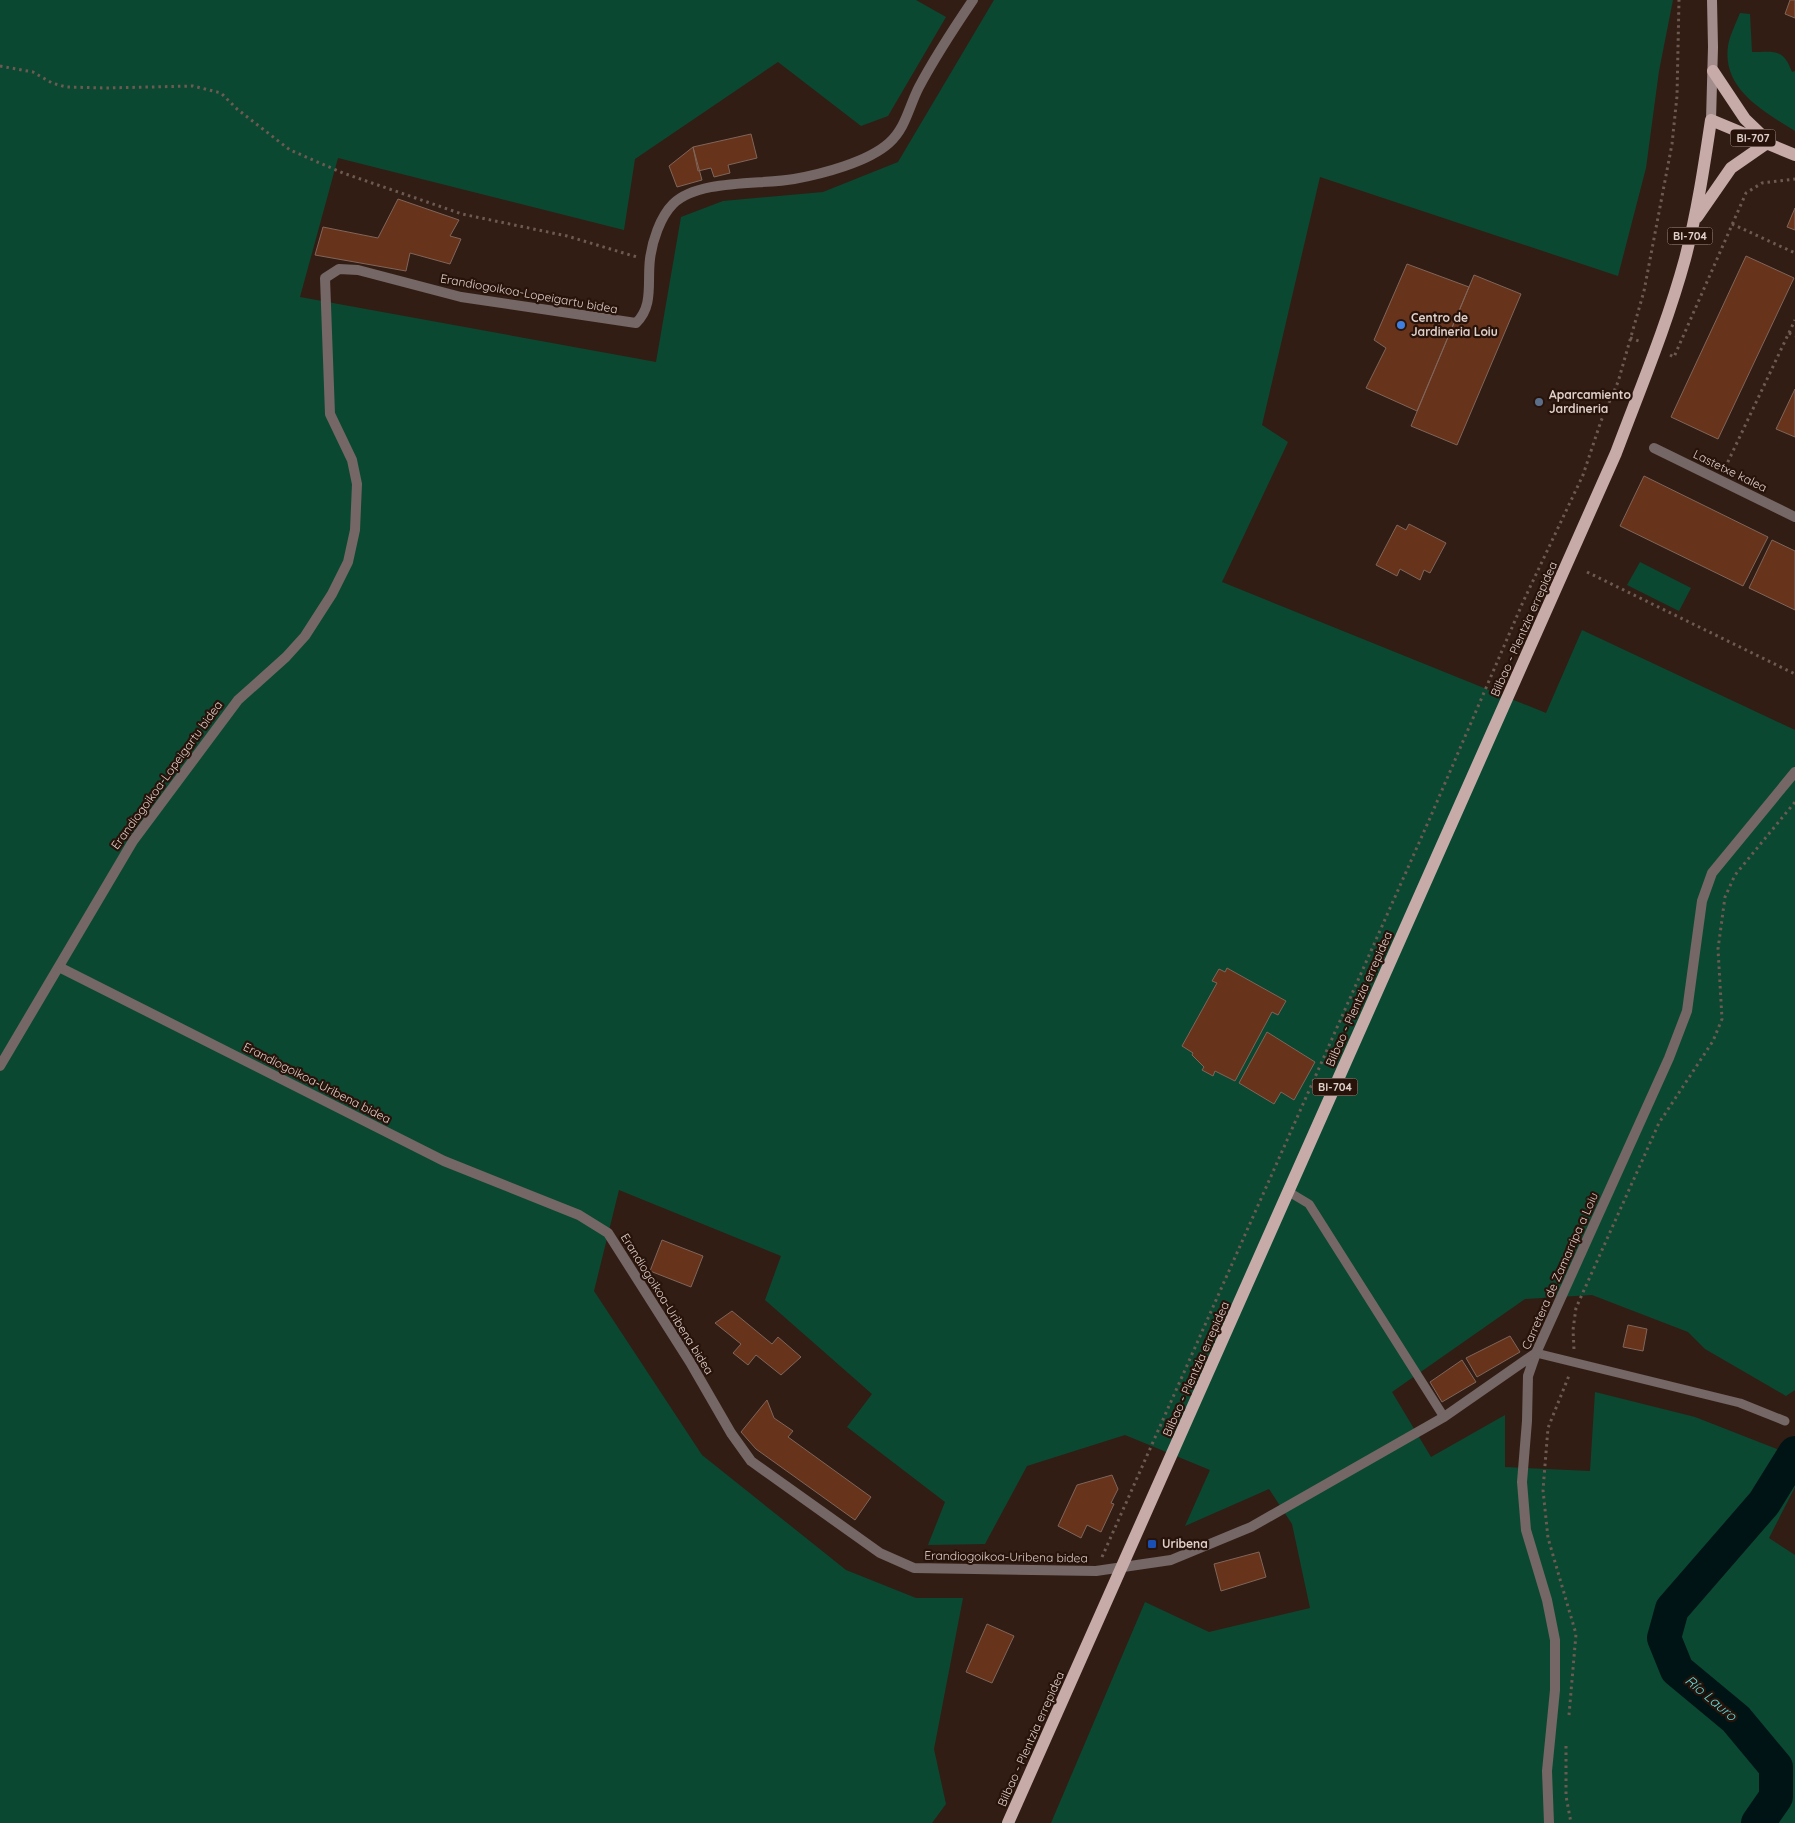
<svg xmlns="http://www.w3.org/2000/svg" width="1795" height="1823" viewBox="0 0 1795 1823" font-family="Quicksand,sans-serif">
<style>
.green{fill:#0b4831}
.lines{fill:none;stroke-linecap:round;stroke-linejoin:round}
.river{stroke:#001415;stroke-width:34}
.building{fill:#68331b;stroke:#7f655a}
.path{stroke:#6d5a52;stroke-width:3;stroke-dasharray:2.5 4;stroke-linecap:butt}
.lane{stroke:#746766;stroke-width:9}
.street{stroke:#746766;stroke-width:10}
.secondary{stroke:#a28d8c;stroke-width:10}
.primary{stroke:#c6aba9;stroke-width:12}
.shop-dot{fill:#3f7fe0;stroke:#28130b;stroke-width:2}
.service-dot{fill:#5c6f8a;stroke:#28130b;stroke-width:2}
.transit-dot{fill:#1a4fb4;stroke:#28130b;stroke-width:2}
.labels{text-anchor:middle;stroke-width:4.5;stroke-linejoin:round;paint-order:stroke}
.shield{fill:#28130b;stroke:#a89791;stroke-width:1}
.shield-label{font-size:11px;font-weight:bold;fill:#dfd0ca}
.street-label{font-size:12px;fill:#dfd0ca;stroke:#28130b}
.poi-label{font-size:12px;font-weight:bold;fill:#dfd0ca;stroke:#28130b;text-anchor:start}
.water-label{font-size:14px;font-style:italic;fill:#59dcde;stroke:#28130b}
</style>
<rect width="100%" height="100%" fill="#321d14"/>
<path class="green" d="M 0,0 L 916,0 L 946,17 L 888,116 L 861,126 L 778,62 L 635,159 L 624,230 L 338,158 L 300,297 L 656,362 L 681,217 L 723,201 L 823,192 L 898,162 L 994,0 L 1673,0 L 1659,71 L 1646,168 L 1618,276 L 1320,177 L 1262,425 L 1288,442 L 1222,582 L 1546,713 L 1582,630 L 1795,730 L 1795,1390 L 1786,1396 L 1705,1349 L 1688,1332 L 1592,1295 L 1525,1299 L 1392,1392 L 1431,1457 L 1505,1415 L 1505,1467 L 1590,1471 L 1595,1392 L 1695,1417 L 1795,1456 L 1795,1487 L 1769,1538 L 1795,1555 L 1795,1823 L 1051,1823 L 1145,1602 L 1209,1632 L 1310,1608 L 1292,1524 L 1269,1489 L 1185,1526 L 1210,1470 L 1125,1435 L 1027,1466 L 985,1544 L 928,1545 L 945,1502 L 847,1427 L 872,1394 L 765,1300 L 781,1256 L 619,1190 L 594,1291 L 702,1455 L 846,1570 L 916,1598 L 963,1598 L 934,1749 L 946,1804 L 932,1823 L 0,1823 Z
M 1740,13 L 1750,14 L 1752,52 C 1775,52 1783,48 1792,72 L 1795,71 L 1795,131 C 1763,111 1722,89 1728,46 C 1730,35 1736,23 1740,13 Z
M 1640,562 L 1691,588 L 1679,611 L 1627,585 Z"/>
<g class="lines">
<path class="river" d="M 1758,1823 L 1776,1797 L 1776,1767 L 1736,1719 L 1677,1670 L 1664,1638 L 1672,1609 L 1764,1503 L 1795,1453"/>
</g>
<path class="building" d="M 1790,0 L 1795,0 L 1795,18 L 1785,14 Z
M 751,134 L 757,158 L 728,165 L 730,173 L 714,177 L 711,168 L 698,171 L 693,147 Z
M 693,147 L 702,180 L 677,187 L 669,166 Z
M 398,199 L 459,220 L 450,236 L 461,239 L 450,264 L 410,253 L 406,271 L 315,255 L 323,227 L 378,238 Z
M 1795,208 L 1795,230 L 1787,227 Z
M 1746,256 L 1794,278 L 1718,439 L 1671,417 Z
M 1407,264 L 1469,287 L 1417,411 L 1366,388 L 1386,348 L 1374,340 Z
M 1474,275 L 1521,294 L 1457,445 L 1411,426 Z
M 1795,389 L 1795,437 L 1776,429 Z
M 1644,476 L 1768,537 L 1743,586 L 1620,526 Z
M 1409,524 L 1446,543 L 1430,573 L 1424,570 L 1420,580 L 1400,569 L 1397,576 L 1376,565 L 1397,525 L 1406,530 Z
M 1772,540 L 1795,551 L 1795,610 L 1749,588 Z
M 1227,968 L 1286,1001 L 1278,1015 L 1272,1012 L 1235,1081 L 1215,1071 L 1213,1076 L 1202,1070 L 1204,1067 L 1192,1055 L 1193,1053 L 1182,1046 L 1217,983 L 1212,981 L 1219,969 L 1225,972 Z
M 1267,1032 L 1315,1062 L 1294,1100 L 1281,1092 L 1274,1104 L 1239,1083 Z
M 662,1240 L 703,1256 L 691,1287 L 650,1271 Z
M 732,1311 L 772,1344 L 778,1337 L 801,1357 L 781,1375 L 756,1355 L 748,1365 L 733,1353 L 741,1344 L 715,1323 Z
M 1628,1325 L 1647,1329 L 1643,1351 L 1623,1347 Z
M 1510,1336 L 1520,1352 L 1477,1377 L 1466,1358 Z
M 1462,1360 L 1476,1382 L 1442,1402 L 1430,1382 Z
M 767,1400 L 774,1418 L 793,1431 L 788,1437 L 871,1497 L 855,1520 L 756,1449 L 741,1432 Z
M 1112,1475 L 1118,1489 L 1111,1503 L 1114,1504 L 1101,1532 L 1087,1525 L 1081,1538 L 1058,1526 L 1077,1485 Z
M 1259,1552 L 1266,1577 L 1221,1591 L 1214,1564 Z
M 987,1624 L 1014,1636 L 992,1683 L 966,1672 Z"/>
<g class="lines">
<path class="path" d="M 0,66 L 33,72 L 52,83 L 66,87 L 105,88 L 193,86 L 221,93 L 237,109 L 290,150 L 343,173 L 462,214 L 567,236 L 637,257
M 1732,224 L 1795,253
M 1789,333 L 1795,336
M 1630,338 L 1642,342
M 1670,355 L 1674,357 L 1746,193 L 1762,183 L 1795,179
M 1725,468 L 1795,320
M 1587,572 L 1795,674
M 1574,1349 L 1573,1330 L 1576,1308 L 1659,1123 L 1713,1041 L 1722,1019 L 1718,949 L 1725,897 L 1735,875 L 1795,802
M 1102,1557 L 1430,818 L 1523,602 L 1583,475 L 1601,421 L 1618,382 L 1644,291 L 1672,144 L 1677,96 L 1679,0
M 1569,1715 L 1576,1634 L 1548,1538 L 1543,1490 L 1548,1428 L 1570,1373
M 1566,1746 L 1566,1796 L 1571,1823"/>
<path class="lane" d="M 1289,1192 L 1309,1204 L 1444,1417
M 1536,1353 L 1740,1403 L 1785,1421"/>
<path class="street" d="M 1654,448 L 1795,517
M 59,967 L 444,1161 L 579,1215 L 608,1233 L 690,1362 L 731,1433 L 751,1461 L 880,1553 L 914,1568 L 1096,1571 L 1171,1560 L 1251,1527 L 1444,1417 L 1536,1353
M 0,1066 L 133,841 L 238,700 L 286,657 L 305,636 L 332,594 L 348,562 L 355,530 L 357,484 L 352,460 L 330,414 L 325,278 L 339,269 L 358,270 L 461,297 L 636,323 C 654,306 647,282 650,259 C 652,242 660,217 673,204 C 698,179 761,185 794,179 C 822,174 868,162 889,143 C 906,128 909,106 919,87 C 935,57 954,28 973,0
M 1549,1823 L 1547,1771 L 1555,1690 L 1555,1640 L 1547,1600 L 1526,1530 L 1522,1482 L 1527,1421 L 1528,1376 L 1536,1353 L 1669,1058 L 1687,1011 L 1702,901 L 1712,873 L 1795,772"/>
<path class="secondary" d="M 1711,120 L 1713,47 L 1712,0"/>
<path class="primary" d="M 1713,71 L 1745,119 L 1768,141
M 1697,217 L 1731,168 L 1767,143
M 1008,1823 L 1616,453 C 1640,389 1667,325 1685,259 C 1697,213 1704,167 1711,120 L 1795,155"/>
</g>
<circle class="shop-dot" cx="1401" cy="325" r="5"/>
<circle class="service-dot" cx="1539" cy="402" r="5"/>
<rect class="transit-dot" x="1147" y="1539" width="10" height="10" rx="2.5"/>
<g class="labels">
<g class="shield">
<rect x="1730.5" y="129.5" width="45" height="17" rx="4"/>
<rect x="1667.5" y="227.5" width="45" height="17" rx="4"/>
<rect x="1312.5" y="1078.5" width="45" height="17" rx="4"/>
</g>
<g class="shield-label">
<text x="1753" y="142">BI-707</text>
<text x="1690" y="240">BI-704</text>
<text x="1335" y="1091">BI-704</text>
</g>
<g class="street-label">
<text transform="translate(529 294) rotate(10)" y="4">Erandiogoikoa-Lopeigartu bidea</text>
<text transform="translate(1730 471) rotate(26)" y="4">Lastetxe kalea</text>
<text transform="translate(1524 629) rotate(-66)" y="4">Bilbao - Plentzia errepidea</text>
<text transform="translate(167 775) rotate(-54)" y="4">Erandiogoikoa-Lopeigartu bidea</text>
<text transform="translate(1359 999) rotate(-66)" y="4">Bilbao - Plentzia errepidea</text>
<text transform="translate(317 1083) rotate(27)" y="4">Erandiogoikoa-Uribena bidea</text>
<text transform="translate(1560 1271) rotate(-66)" y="4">Carretera de Zamarripa a Loiu</text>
<text transform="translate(667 1304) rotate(58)" y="4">Erandiogoikoa-Uribena bidea</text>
<text transform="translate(1196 1369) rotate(-66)" y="4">Bilbao - Plentzia errepidea</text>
<text transform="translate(1006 1557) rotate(1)" y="4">Erandiogoikoa-Uribena bidea</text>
<text transform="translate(1031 1739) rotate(-66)" y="4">Bilbao - Plentzia errepidea</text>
</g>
<g class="poi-label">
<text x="1411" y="322">Centro de<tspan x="1411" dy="14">Jardineria Loiu</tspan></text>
<text x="1549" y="399">Aparcamiento<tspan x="1549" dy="14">Jardineria</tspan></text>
<text x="1162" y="1548">Uribena</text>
</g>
<g class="water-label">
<text transform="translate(1711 1698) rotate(40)" y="5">Río Lauro</text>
</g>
</g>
</svg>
